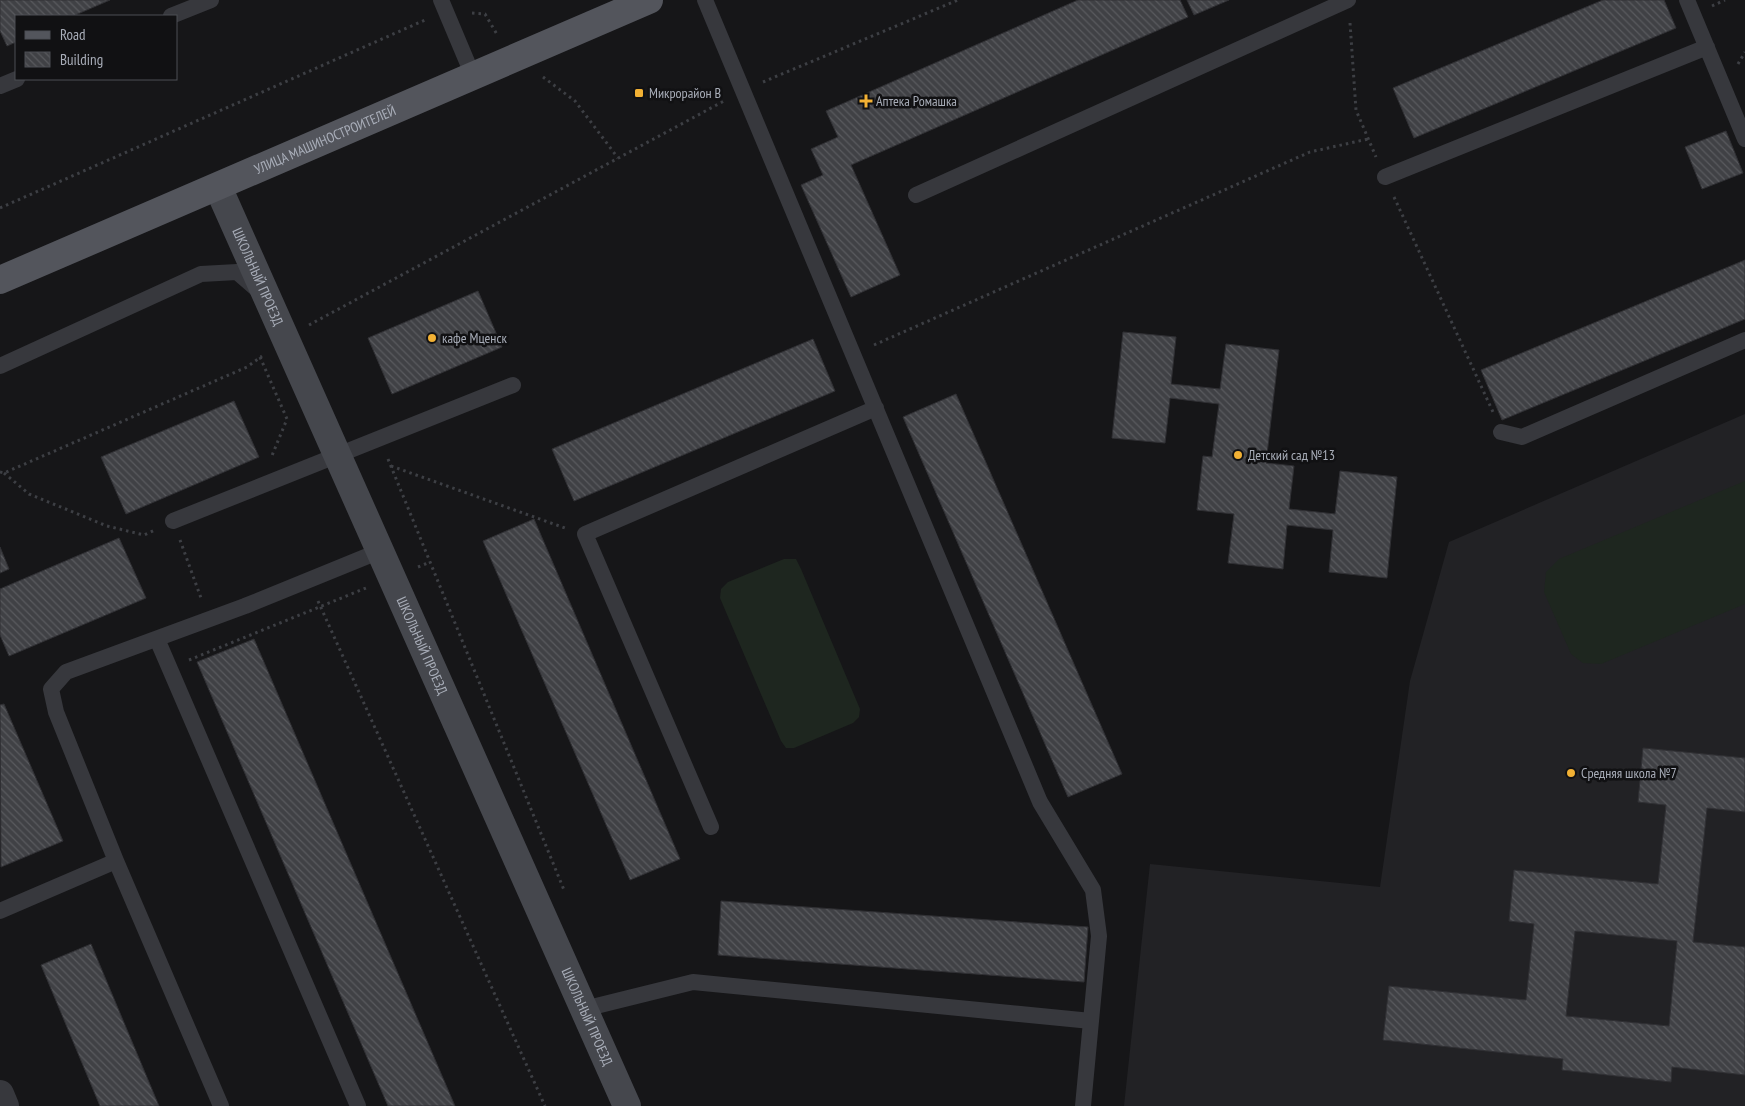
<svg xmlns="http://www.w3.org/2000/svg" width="1745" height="1106" viewBox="0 0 1745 1106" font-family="'PT Sans Narrow',sans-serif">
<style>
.built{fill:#222225}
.pitch{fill:#1e261f}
.building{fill:url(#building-back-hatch);stroke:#303034;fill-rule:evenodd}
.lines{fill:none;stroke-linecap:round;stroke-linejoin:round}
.path{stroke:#3d3f44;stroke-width:3;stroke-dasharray:2.5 4;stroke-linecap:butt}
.service{stroke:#37383d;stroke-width:16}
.tertiary{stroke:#37383d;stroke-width:28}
.secondary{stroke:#45474d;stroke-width:28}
.primary{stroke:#53555c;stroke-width:28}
.poi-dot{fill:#f2b134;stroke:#111113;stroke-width:2}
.labels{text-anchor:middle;stroke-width:5;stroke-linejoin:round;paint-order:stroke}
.poi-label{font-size:14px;fill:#a8adb8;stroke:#111113;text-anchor:start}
.street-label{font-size:14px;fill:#a8adb8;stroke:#111113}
</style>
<defs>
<pattern id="building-back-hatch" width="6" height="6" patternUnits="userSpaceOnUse" patternTransform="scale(1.25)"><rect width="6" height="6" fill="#404145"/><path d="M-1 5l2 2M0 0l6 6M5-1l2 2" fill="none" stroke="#595a5e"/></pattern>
</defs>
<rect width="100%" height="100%" fill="#161618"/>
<path class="built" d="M 1745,414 L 1745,1106 L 1124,1106 L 1150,864 L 1380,887 L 1410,681 L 1449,542 Z"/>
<path class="pitch" d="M 1745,481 L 1745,604 L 1601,664 L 1583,663 L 1571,654 L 1544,592 L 1546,572 L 1559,559 Z
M 784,559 L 796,559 L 801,569 L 860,709 L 859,717 L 853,723 L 794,748 L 786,748 L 781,741 L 720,598 L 721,589 L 728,582 Z"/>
<path class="building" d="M 0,0 L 110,0 L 73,16 L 16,16 L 16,42 L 7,46 L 0,31 Z
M 1078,0 L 1180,0 L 1188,17 L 851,165 L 900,275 L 851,297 L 801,185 L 823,175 L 811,149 L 838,137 L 826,111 Z
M 1187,0 L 1229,0 L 1194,15 Z
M 1603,0 L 1664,0 L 1676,28 L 1414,138 L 1393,88 Z
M 1726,131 L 1743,173 L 1702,189 L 1685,147 Z
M 1745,260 L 1745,319 L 1502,420 L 1481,370 Z
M 478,291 L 502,347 L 392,394 L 368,338 Z
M 1123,332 L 1176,337 L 1171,384 L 1220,389 L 1226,344 L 1279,350 L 1266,463 L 1294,466 L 1289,509 L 1335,514 L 1340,471 L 1397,477 L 1387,578 L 1329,572 L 1333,530 L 1287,525 L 1283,569 L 1228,563 L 1234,514 L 1197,510 L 1203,456 L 1212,457 L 1219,404 L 1170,398 L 1165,443 L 1112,438 Z
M 813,339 L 835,391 L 574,501 L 552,449 Z
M 956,394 L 1122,774 L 1068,797 L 903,417 Z
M 234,401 L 259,457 L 126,514 L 101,457 Z
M 534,519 L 680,859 L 630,880 L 483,541 Z
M 119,538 L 146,598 L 9,656 L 0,635 L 0,589 Z
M 0,547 L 9,569 L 0,573 Z
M 254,639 L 455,1106 L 388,1106 L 197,662 Z
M 4,704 L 63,841 L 1,867 L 0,705 Z
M 1643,748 L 1745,758 L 1745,812 L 1707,808 L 1693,942 L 1745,947 L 1745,1075 L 1672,1067 L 1671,1082 L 1562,1070 L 1563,1059 L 1383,1040 L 1389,986 L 1526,1000 L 1534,924 L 1509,921 L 1514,870 L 1658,884 L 1666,805 L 1638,802 ZM 1575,931 L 1677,941 L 1669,1026 L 1566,1016 Z
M 721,901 L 1088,927 L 1084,982 L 718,955 Z
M 91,944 L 159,1106 L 100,1106 L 41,965 Z"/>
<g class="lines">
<path class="path" d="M 1712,6 L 1725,0
M 472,13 L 485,14 L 498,36
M 1350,23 L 1356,110 L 1376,157
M 1738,64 L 1745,52
M 543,77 L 575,101 L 618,158
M 763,82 L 958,0
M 1394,197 L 1493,412
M 0,208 L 425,20
M 309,325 L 724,101
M 874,345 L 1310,152 L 1368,139
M 260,357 L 287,419 L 271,458
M 388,459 L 564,890
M 391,466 L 565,528
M 0,472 L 4,473 L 247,367 L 262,356
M 4,473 L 29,494 L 107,526 L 144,535 L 155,530
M 180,540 L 201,598
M 418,567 L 430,562
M 318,601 L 545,1106
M 189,660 L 366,588"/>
<path class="service" d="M 441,0 L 473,76
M 705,0 L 1040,802 L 1093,890 L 1099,936 L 1091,1021
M 1687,0 L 1745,139
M 171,16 L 211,0
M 0,86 L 17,79
M 1385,177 L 1707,47
M 916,195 L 1348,0
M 0,366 L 201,274 L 237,272 L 260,292
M 1501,432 L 1522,437 L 1745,340
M 173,521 L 513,385
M 157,639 L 358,1106
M 711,827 L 585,534 L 876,408
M 0,911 L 116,861
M 584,1009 L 693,982 L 1091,1021 L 1083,1106
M 221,1106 L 116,861 L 56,712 L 51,689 L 66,672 L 245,606 L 380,551"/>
<path class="tertiary" d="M 0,1094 L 5,1106"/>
<path class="secondary" id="s1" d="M 218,187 L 627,1106"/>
<path class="primary" id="s2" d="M 0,280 L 649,0"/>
</g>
<g class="poi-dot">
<rect x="634" y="88" width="10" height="10" rx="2.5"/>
<path d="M863.5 93.5h5v5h5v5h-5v5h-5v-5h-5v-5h5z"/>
<circle cx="432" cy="338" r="5"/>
<circle cx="1238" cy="455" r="5"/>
<circle cx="1571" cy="773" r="5"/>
</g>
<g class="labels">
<g class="poi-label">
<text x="649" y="98">Микрорайон В</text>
<text x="876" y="106">Аптека Ромашка</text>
<text x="442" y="343">кафе Мценск</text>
<text x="1248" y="460">Детский сад №13</text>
<text x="1581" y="778">Средняя школа №7</text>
</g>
<g class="street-label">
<text dy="5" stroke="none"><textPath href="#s2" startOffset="354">УЛИЦА МАШИНОСТРОИТЕЛЕЙ</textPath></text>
<text dy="5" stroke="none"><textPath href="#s1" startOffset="98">ШКОЛЬНЫЙ ПРОЕЗД</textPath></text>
<text dy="5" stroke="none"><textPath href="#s1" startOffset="502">ШКОЛЬНЫЙ ПРОЕЗД</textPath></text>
<text dy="5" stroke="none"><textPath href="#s1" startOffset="908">ШКОЛЬНЫЙ ПРОЕЗД</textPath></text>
</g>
</g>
<rect x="15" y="15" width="162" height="65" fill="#111113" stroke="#4d4f55"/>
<rect x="25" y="31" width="25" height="8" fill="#53555c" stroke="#4d4f55"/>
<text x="60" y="40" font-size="15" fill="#a8adb8">Road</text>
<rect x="25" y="52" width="25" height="15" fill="url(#building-back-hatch)" stroke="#4d4f55"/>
<text x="60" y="65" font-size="15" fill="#a8adb8">Building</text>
</svg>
